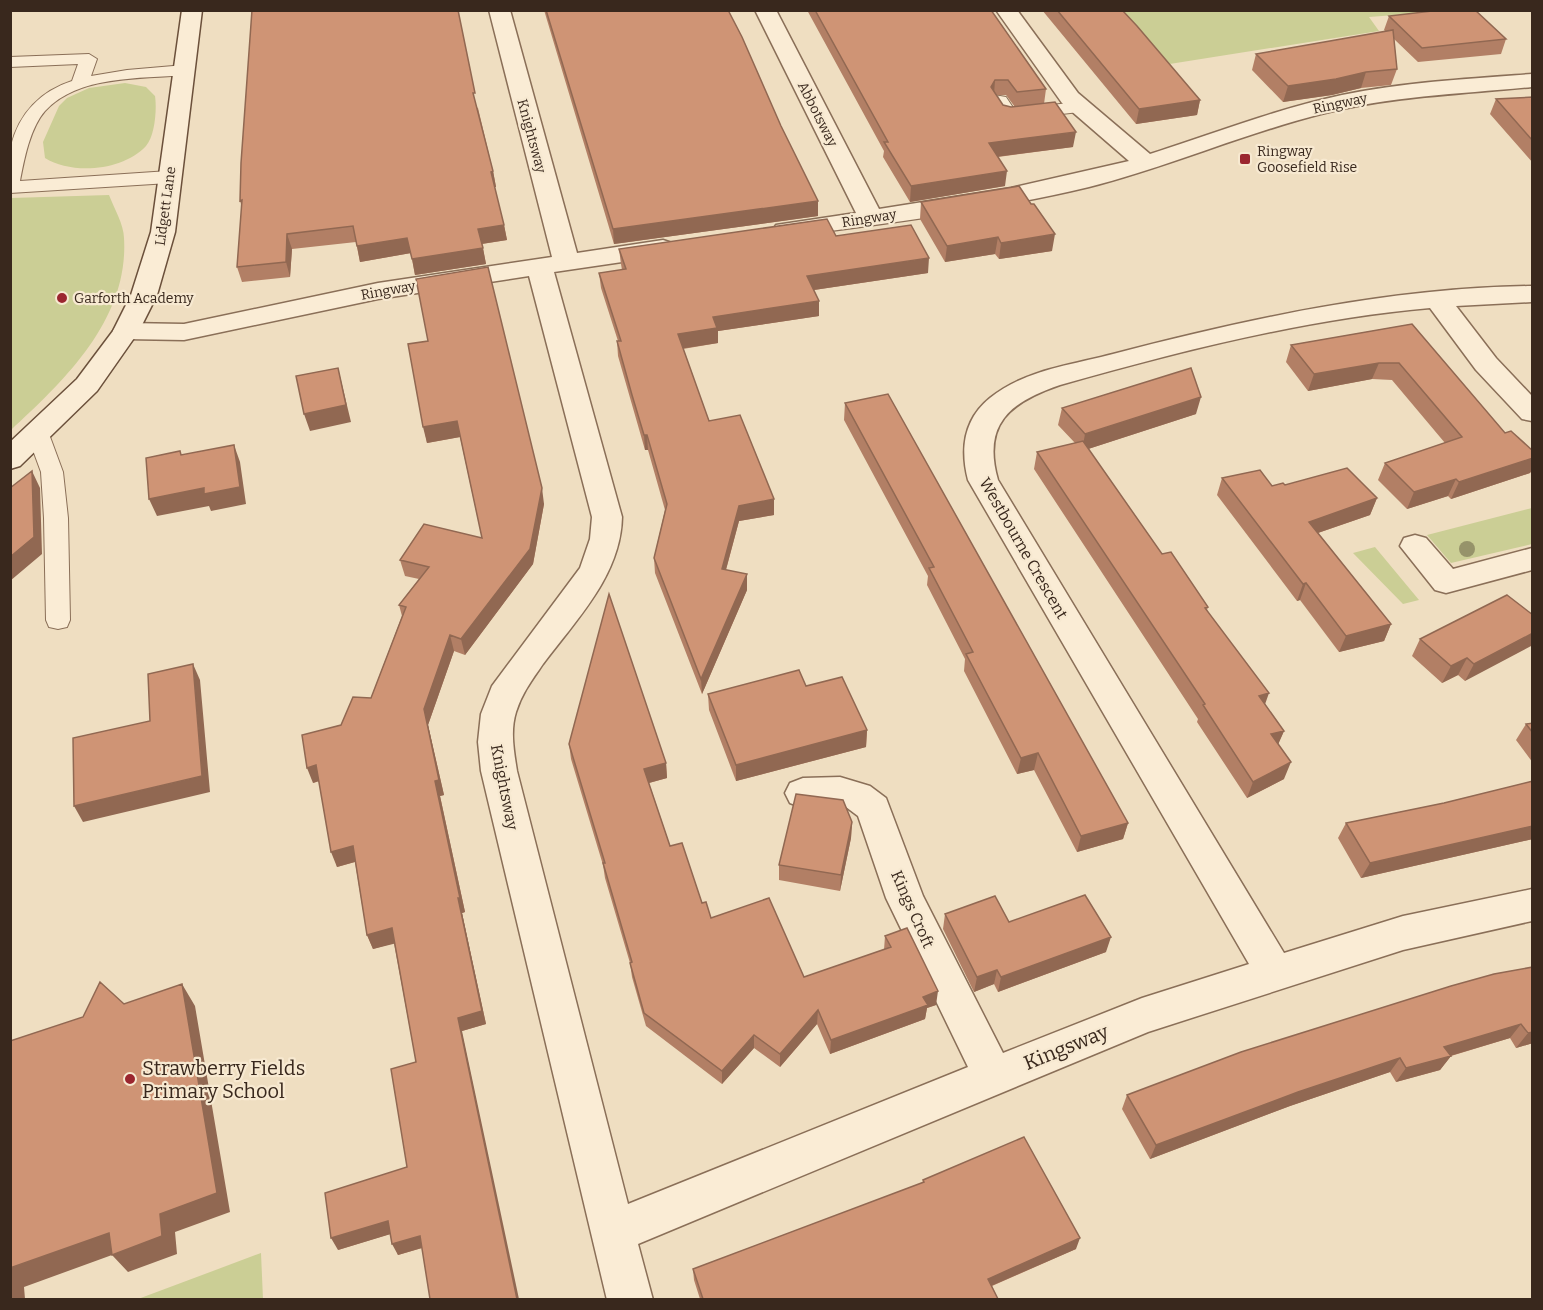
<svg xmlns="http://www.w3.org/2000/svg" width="1543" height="1310" viewBox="0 0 1543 1310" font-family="Bitter,serif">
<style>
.green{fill:#cbce95}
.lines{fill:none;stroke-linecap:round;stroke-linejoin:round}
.lane-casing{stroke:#8a6f58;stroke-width:2}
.street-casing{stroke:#8a6f58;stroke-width:3}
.secondary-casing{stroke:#6b503b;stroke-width:3}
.lane{fill:#faecd5;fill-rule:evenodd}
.street{fill:#faecd5;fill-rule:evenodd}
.secondary{fill:#faecd5;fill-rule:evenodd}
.tree{fill:#96936a}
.wall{fill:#b27f65}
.shaded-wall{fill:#916852}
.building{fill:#cf9475;stroke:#916852;stroke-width:1.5}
.poi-dot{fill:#9b262f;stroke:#f7e9d1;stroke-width:2}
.labels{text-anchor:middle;stroke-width:4.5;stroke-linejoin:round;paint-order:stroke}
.far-street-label{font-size:14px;fill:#39281d;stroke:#f7e9d1}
.far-poi-label{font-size:14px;fill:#39281d;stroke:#f7e9d1;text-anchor:start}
.street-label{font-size:16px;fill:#39281d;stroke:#f7e9d1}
.near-street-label{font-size:20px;fill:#39281d;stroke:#f7e9d1}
.near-poi-label{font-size:20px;fill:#39281d;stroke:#f7e9d1;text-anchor:start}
</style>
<rect width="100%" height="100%" fill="#efdec1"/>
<path class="green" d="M 1112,11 L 1448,11 L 1369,17 L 1379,31 L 1157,66 Z
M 125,83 L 146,87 L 155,96 C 157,109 155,136 146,146 C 123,171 72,175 45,158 L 43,142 L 59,106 L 67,98 L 89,88 Z
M 109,195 C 114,208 124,225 124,238 C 129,319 65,380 11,430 L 11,198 Z
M 1532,508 L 1532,544 L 1451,563 L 1427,535 Z
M 1375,547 L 1419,600 L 1403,604 L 1353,553 Z
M 261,1253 L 263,1299 L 138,1299 Z"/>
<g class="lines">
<defs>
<path id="lane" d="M 89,54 L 97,59 L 91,76 L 127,70 L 185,65 L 191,66 L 193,70 L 191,74 L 185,75 C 140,79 78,75 45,111 C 30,128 24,160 20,181 L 169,171 L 176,173 L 178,177 L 176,181 L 169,183 L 10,193 C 10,178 8,160 11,146 C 19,113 41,91 72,81 L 78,64 L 10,67 L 10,57 Z
M 1000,96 L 1006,97 L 1014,109 L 1079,102 L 1085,103 L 1088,107 L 1085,111 L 1079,112 L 1009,120 L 1003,119 L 991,101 L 994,97 Z
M 38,427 L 46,429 L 49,434 L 63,472 L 68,518 L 70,620 L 67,627 L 58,629 L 49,627 L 46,620 L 44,518 L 41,472 L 27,434 L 30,429 Z"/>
<path id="street" d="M 489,10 L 510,10 L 577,253 L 663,240 L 672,243 L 676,248 L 672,253 L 663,256 L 554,272 L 622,517 C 621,575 576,620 543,664 C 532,680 522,693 516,712 C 510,731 514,752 517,771 L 628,1204 L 968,1067 L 886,898 L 858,816 L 846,807 L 803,808 L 790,803 L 785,793 L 790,783 L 803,778 L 840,777 L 870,786 L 886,798 L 923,896 L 1003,1053 L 1142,998 L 1249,964 L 968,480 C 960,449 964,419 990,398 C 1024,370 1072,365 1113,354 C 1250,318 1391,288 1532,286 L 1532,302 L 1456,306 L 1496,358 L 1532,396 L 1532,421 L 1522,419 L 1476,370 L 1430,308 C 1305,319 1180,351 1060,385 C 1010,402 982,424 998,480 L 1284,953 L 1403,916 L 1532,889 L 1532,921 L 1403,950 L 1148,1032 L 638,1244 L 653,1300 L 607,1300 L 481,771 L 478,742 L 481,714 L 492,686 L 580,568 L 590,539 L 592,517 L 529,276 L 378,299 L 184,340 L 126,339 L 117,337 L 113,331 L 117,325 L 126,323 L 184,324 L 378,283 L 552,257 Z
M 755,10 L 776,10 L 879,209 L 1011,188 L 1129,161 L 1062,103 L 996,10 L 1017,10 L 1078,93 L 1150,154 C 1213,134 1276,109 1342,95 C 1404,82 1468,79 1532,74 L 1532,87 C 1462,94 1391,96 1321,114 C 1242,134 1168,167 1089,187 C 989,211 886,223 785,237 L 776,235 L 773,230 L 776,225 L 856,213 Z
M 1415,535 L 1426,538 L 1453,569 L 1532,548 L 1532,570 L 1446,593 L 1435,590 L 1400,546 L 1404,538 Z"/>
<path id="secondary" d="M 182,10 L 202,10 L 175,232 L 157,295 L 139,331 L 97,391 L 20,466 L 10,469 L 10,442 L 77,379 L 113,331 L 131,295 L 151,232 Z"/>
</defs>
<use href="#lane" class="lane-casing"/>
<use href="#street" class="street-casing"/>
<use href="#secondary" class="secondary-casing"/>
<use href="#lane" class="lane"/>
<use href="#street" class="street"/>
<use href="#secondary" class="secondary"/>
</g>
<circle class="tree" cx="1467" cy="549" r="8"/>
<path class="wall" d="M 252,10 L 478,108 L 493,171 L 496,187 L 494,187 L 504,225 L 507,240 L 482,244 L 486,264 L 415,275 L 411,253 L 360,262 L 356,242 L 292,249 L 290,277 L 242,282 L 237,267 L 242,207 L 240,201 Z
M 544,10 L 728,10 L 818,216 L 614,244 Z
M 807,10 L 991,10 L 1046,89 L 1044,104 L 1015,107 L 1006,95 L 996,95 L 1003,105 L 1073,147 L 998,157 L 1005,186 L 910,202 L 883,157 L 884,151 Z
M 1042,10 L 1122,10 L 1200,100 L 1197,115 L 1136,124 Z
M 1389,16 L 1506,39 L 1501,54 L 1418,62 L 1394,39 L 1397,69 L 1391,85 L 1361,88 L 1332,95 L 1283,102 L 1252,70 L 1256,54 L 1386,32 L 1384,30 Z
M 1533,97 L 1533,163 L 1490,114 L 1496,99 Z
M 921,202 L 1052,251 L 999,259 L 995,254 L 945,262 L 920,219 Z
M 836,236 L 928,273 L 814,290 L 819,316 L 718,331 L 718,343 L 683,349 L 709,421 L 774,515 L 739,521 L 726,570 L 747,574 L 747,590 L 702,694 L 655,573 L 654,558 L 665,510 L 648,450 L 645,450 L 618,356 L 617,341 L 618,341 L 601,288 L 599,273 L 622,270 L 621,264 L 619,249 Z
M 1412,324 L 1505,433 L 1533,451 L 1533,468 L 1530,473 L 1451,499 L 1448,496 L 1407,509 L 1378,480 L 1385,463 L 1445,443 L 1392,380 L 1372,379 L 1308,391 L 1286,362 L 1291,345 Z
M 408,344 L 544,504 L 533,564 L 465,655 L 454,651 L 428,725 L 444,795 L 440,796 L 465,912 L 462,913 L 486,1024 L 462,1031 L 422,1248 L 398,1255 L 390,1234 L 338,1250 L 407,1167 L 416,1062 L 394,943 L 373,949 L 367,935 L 355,862 L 337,867 L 319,781 L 313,783 L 341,725 L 371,698 L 402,616 L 399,605 L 419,579 L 405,576 L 400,560 L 482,538 L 460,437 L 427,443 Z
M 845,403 L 1128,823 L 1123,839 L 1077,852 L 1034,770 L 1017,774 L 964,671 L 965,659 L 927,585 L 928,576 L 844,420 Z
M 1062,408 L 1196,414 L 1088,449 L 1162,554 L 1208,607 L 1207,610 L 1265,704 L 1284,731 L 1278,744 L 1284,779 L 1247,798 L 1197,722 L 1198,719 L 1034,469 L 1037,452 L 1075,443 L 1058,425 Z
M 1222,478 L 1272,486 L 1285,485 L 1377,498 L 1370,515 L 1318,533 L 1391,624 L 1384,641 L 1339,652 L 1300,600 L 1297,601 L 1217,495 Z
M 1533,615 L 1465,681 L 1458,675 L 1442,683 L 1412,656 L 1420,639 Z
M 806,686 L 867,730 L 866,747 L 736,781 L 709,710 L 708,694 Z
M 1533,723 L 1533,763 L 1516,740 L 1526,724 Z
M 569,744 L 666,763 L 667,778 L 649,783 L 670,846 L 711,918 L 804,977 L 884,950 L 885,936 L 936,1005 L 927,1008 L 925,1019 L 830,1054 L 817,1024 L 780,1067 L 754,1048 L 722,1084 L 646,1026 L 632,977 L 630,963 L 605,878 L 603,865 L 571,759 Z
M 1533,781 L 1533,839 L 1361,878 L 1338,838 L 1346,823 L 1444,803 Z
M 852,822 L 851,838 L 840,891 L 779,880 L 779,865 Z
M 945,914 L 1009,922 L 1106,952 L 998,992 L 994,984 L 974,992 L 943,929 Z
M 1494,974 L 1533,1043 L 1516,1048 L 1510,1038 L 1451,1056 L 1440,1070 L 1396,1082 L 1390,1072 L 1290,1106 L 1150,1159 L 1122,1109 L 1127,1095 Z
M 923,1180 L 1076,1249 L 992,1286 L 998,1299 L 700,1299 L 694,1280 L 693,1269 L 922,1183 Z"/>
<path class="shaded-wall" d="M 1366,72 L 1361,88 L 1332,95 L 1283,102 L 1288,86 Z
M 995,80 L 994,95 L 991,87 Z
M 1200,100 L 1197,115 L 1136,124 L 1139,109 Z
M 1076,132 L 1073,147 L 987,158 L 989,143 Z
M 493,171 L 496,187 L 493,187 L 491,172 Z
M 1007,171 L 1005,186 L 910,202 L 911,186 Z
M 818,201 L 818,216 L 614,244 L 613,229 Z
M 504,225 L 507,240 L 481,244 L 478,229 Z
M 287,234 L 292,249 L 290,277 L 286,262 Z
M 1055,234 L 1052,251 L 999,259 L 1001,243 Z
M 998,237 L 995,254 L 945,262 L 947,246 Z
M 407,238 L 411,253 L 360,262 L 357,246 Z
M 483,248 L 486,264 L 415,275 L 412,259 Z
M 929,258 L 928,273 L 807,291 L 807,276 Z
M 819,301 L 819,316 L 718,331 L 718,343 L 679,349 L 678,334 L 713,317 Z
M 1379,363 L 1372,379 L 1308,391 L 1314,374 Z
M 338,368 L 351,422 L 310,431 L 304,414 Z
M 1201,397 L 1196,414 L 1082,451 L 1085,434 Z
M 457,421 L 460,437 L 427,443 L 423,427 Z
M 644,435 L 647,435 L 648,450 L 645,450 Z
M 234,445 L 240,462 L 246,504 L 211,511 L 209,506 L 157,516 L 149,499 Z
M 1533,458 L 1533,468 L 1530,473 L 1451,499 L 1459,482 Z
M 32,471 L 40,488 L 42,554 L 10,581 L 10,557 Z
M 1456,479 L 1448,496 L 1407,509 L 1414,492 Z
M 542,488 L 544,504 L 533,564 L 465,655 L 461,639 Z
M 1377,498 L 1370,515 L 1303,538 L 1309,522 Z
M 774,499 L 774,515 L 739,521 L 722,584 L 722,569 L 739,506 Z
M 747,574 L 747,590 L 702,694 L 701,679 Z
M 1306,583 L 1300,600 L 1297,601 L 1303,584 Z
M 1391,624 L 1384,641 L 1339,652 L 1346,636 Z
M 1533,633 L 1533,645 L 1465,681 L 1474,664 Z
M 450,635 L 454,651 L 428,725 L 444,795 L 440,796 L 465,912 L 462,913 L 486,1024 L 462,1031 L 519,1299 L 517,1299 L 458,1018 L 458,898 L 435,781 L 424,709 Z
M 1467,658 L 1458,675 L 1442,683 L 1451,666 Z
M 193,664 L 200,680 L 210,792 L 83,822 L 74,806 L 202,776 Z
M 1269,693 L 1263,710 L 1259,696 Z
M 867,730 L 866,747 L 736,781 L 736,765 Z
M 1284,731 L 1277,747 L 1271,734 Z
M 1038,753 L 1034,770 L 1017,774 L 1021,758 Z
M 1291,762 L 1284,779 L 1247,798 L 1253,782 Z
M 666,763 L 667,778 L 645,784 L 644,769 Z
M 316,765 L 322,780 L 313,783 L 307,768 Z
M 852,822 L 851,838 L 840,891 L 841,875 Z
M 1128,823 L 1123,839 L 1077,852 L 1081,836 Z
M 1533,826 L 1533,839 L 1361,878 L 1370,863 Z
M 353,846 L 358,861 L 337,867 L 331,852 Z
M 392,928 L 397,943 L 373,949 L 367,935 Z
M 1111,937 L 1106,952 L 998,992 L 1001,977 Z
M 997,970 L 994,984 L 974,992 L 977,977 Z
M 182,984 L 195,1006 L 230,1212 L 175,1232 L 177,1254 L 128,1272 L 112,1255 L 24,1287 L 25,1299 L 10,1299 L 10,1268 L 160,1214 Z
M 938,991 L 936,1005 L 927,1008 L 925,1019 L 830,1054 L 831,1040 L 923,997 Z
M 818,1010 L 817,1024 L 780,1067 L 780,1054 Z
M 1521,1024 L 1510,1038 L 1443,1058 L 1451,1056 L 1440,1070 L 1396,1082 L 1406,1068 L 1444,1047 Z
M 1533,1032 L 1533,1043 L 1516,1048 L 1528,1033 Z
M 754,1035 L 754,1048 L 722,1084 L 722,1071 Z
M 1400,1058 L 1390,1072 L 1290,1106 L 1150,1159 L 1156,1145 L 1298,1092 Z
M 388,1221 L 394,1233 L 338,1250 L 331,1238 Z
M 420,1236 L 425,1247 L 398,1255 L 392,1244 Z
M 1080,1238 L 1076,1249 L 984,1289 L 988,1279 Z"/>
<path class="building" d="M 252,10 L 458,10 L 475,93 L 473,93 L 493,171 L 491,172 L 504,225 L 478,229 L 483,248 L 412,259 L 407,238 L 357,246 L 353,226 L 287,234 L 286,262 L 237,267 L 242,200 L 240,201 L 241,163 Z
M 546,10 L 728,10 L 742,37 L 781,126 L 818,201 L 613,229 Z
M 815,10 L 991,10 L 1046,89 L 1017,92 L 1008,80 L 995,80 L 991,87 L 1003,105 L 1011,107 L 1055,102 L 1076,132 L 989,143 L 1007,171 L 911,186 L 884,142 L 888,142 Z
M 1057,10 L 1122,10 L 1137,26 L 1200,100 L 1139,109 Z
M 1441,10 L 1475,10 L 1506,39 L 1422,48 L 1389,16 Z
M 1393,30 L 1397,69 L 1366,72 L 1336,79 L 1288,86 L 1256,54 Z
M 1533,97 L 1533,141 L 1496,99 Z
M 1019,186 L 1031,204 L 1034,204 L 1055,234 L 1001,243 L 998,237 L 947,246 L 921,202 Z
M 827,219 L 836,236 L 911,225 L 929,258 L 807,276 L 819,301 L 713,317 L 717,328 L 678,334 L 709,421 L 740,415 L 774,499 L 739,506 L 722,569 L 747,574 L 701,679 L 654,558 L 667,504 L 647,435 L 644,435 L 632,395 L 617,341 L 621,341 L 599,273 L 626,269 L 619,249 Z
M 488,267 L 542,488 L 530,549 L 461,639 L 450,635 L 424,709 L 439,780 L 435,781 L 460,898 L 458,898 L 482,1011 L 458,1018 L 517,1299 L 430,1299 L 420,1236 L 392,1244 L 388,1221 L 331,1238 L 325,1193 L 407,1167 L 391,1069 L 416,1062 L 392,928 L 367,935 L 353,846 L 331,852 L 316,765 L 307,768 L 302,735 L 341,725 L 353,697 L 371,698 L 406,607 L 399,605 L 429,567 L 400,560 L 424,524 L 482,538 L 457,421 L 423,427 L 408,344 L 428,341 L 416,279 Z
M 1412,324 L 1505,433 L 1511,431 L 1533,451 L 1533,458 L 1459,482 L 1456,479 L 1414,492 L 1385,463 L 1462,437 L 1399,363 L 1379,363 L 1314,374 L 1291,345 Z
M 338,368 L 346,405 L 304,414 L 296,376 Z
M 1191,368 L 1201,397 L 1085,434 L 1062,408 Z
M 888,394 L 1128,823 L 1081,836 L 1038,753 L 1021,758 L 966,654 L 973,652 L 929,568 L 934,567 L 845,403 Z
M 1083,441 L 1162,554 L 1171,552 L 1208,607 L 1205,608 L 1269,693 L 1259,696 L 1284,731 L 1271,734 L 1291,762 L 1253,782 L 1203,705 L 1205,704 L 1037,452 Z
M 234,445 L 240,487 L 204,494 L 204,488 L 149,499 L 146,458 L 180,451 L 181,455 Z
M 1347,468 L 1377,498 L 1309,522 L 1391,624 L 1346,636 L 1306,583 L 1303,584 L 1222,478 L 1260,470 L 1272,486 L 1283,483 L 1285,485 Z
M 32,471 L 34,537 L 10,557 L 10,488 Z
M 609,594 L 666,763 L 644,769 L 670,846 L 682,843 L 702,903 L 706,902 L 711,918 L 769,898 L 804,977 L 891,947 L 885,936 L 907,928 L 938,991 L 923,997 L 928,1005 L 831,1040 L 818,1010 L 780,1054 L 754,1035 L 722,1071 L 644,1013 L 630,963 L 632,962 L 603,863 L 605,863 L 569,744 Z
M 1507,595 L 1533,615 L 1533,633 L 1474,664 L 1467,658 L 1451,666 L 1420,639 Z
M 193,664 L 202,776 L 74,806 L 73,738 L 150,721 L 148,674 Z
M 799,670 L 806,686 L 842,677 L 867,730 L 736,765 L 708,694 Z
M 1533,723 L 1533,733 L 1526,724 Z
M 1533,781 L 1533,826 L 1370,863 L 1346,823 L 1444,803 Z
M 796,794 L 843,800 L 852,822 L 841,875 L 779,865 Z
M 1085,895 L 1111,937 L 1001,977 L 997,970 L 977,977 L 945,914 L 995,896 L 1009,922 Z
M 1533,967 L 1533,1032 L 1528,1033 L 1521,1024 L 1444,1047 L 1451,1056 L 1406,1068 L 1400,1058 L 1298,1092 L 1156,1145 L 1127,1095 L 1241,1052 L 1451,986 L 1494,974 Z
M 100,982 L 124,1004 L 182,984 L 217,1193 L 160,1214 L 162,1236 L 112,1255 L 109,1233 L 10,1268 L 10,1041 L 83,1017 Z
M 1024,1137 L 1080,1238 L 988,1279 L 998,1299 L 703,1299 L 693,1269 L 924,1182 L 923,1180 Z"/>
<g class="poi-dot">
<rect x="1239" y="153" width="12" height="12" rx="3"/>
<circle cx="62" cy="298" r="6"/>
<circle cx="130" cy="1079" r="6"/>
</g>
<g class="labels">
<g class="far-street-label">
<text transform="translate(1340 103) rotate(-12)" y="5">Ringway</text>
<text transform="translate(818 114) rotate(63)" y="5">Abbotsway</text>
<text transform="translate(532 136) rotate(75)" y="5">Knightsway</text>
<text transform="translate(165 206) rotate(-82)" y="5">Lidgett Lane</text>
<text transform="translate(869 218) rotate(-9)" y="5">Ringway</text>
<text transform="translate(388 290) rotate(-10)" y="5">Ringway</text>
</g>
<g class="far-poi-label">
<text x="1257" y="156">Ringway<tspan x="1257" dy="16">Goosefield Rise</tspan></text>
<text x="74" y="303">Garforth Academy</text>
</g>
<g class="street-label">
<text transform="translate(1024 548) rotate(60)" y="6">Westbourne Crescent</text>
<text transform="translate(505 787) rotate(79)" y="6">Knightsway</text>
<text transform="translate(913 909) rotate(66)" y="6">Kings Croft</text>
</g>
<g class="near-street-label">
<text transform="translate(1066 1047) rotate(-22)" y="7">Kingsway</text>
</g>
<g class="near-poi-label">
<text x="142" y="1075">Strawberry Fields<tspan x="142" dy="23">Primary School</tspan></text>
</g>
</g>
<rect width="1543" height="1310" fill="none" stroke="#39281d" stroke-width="24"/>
</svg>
